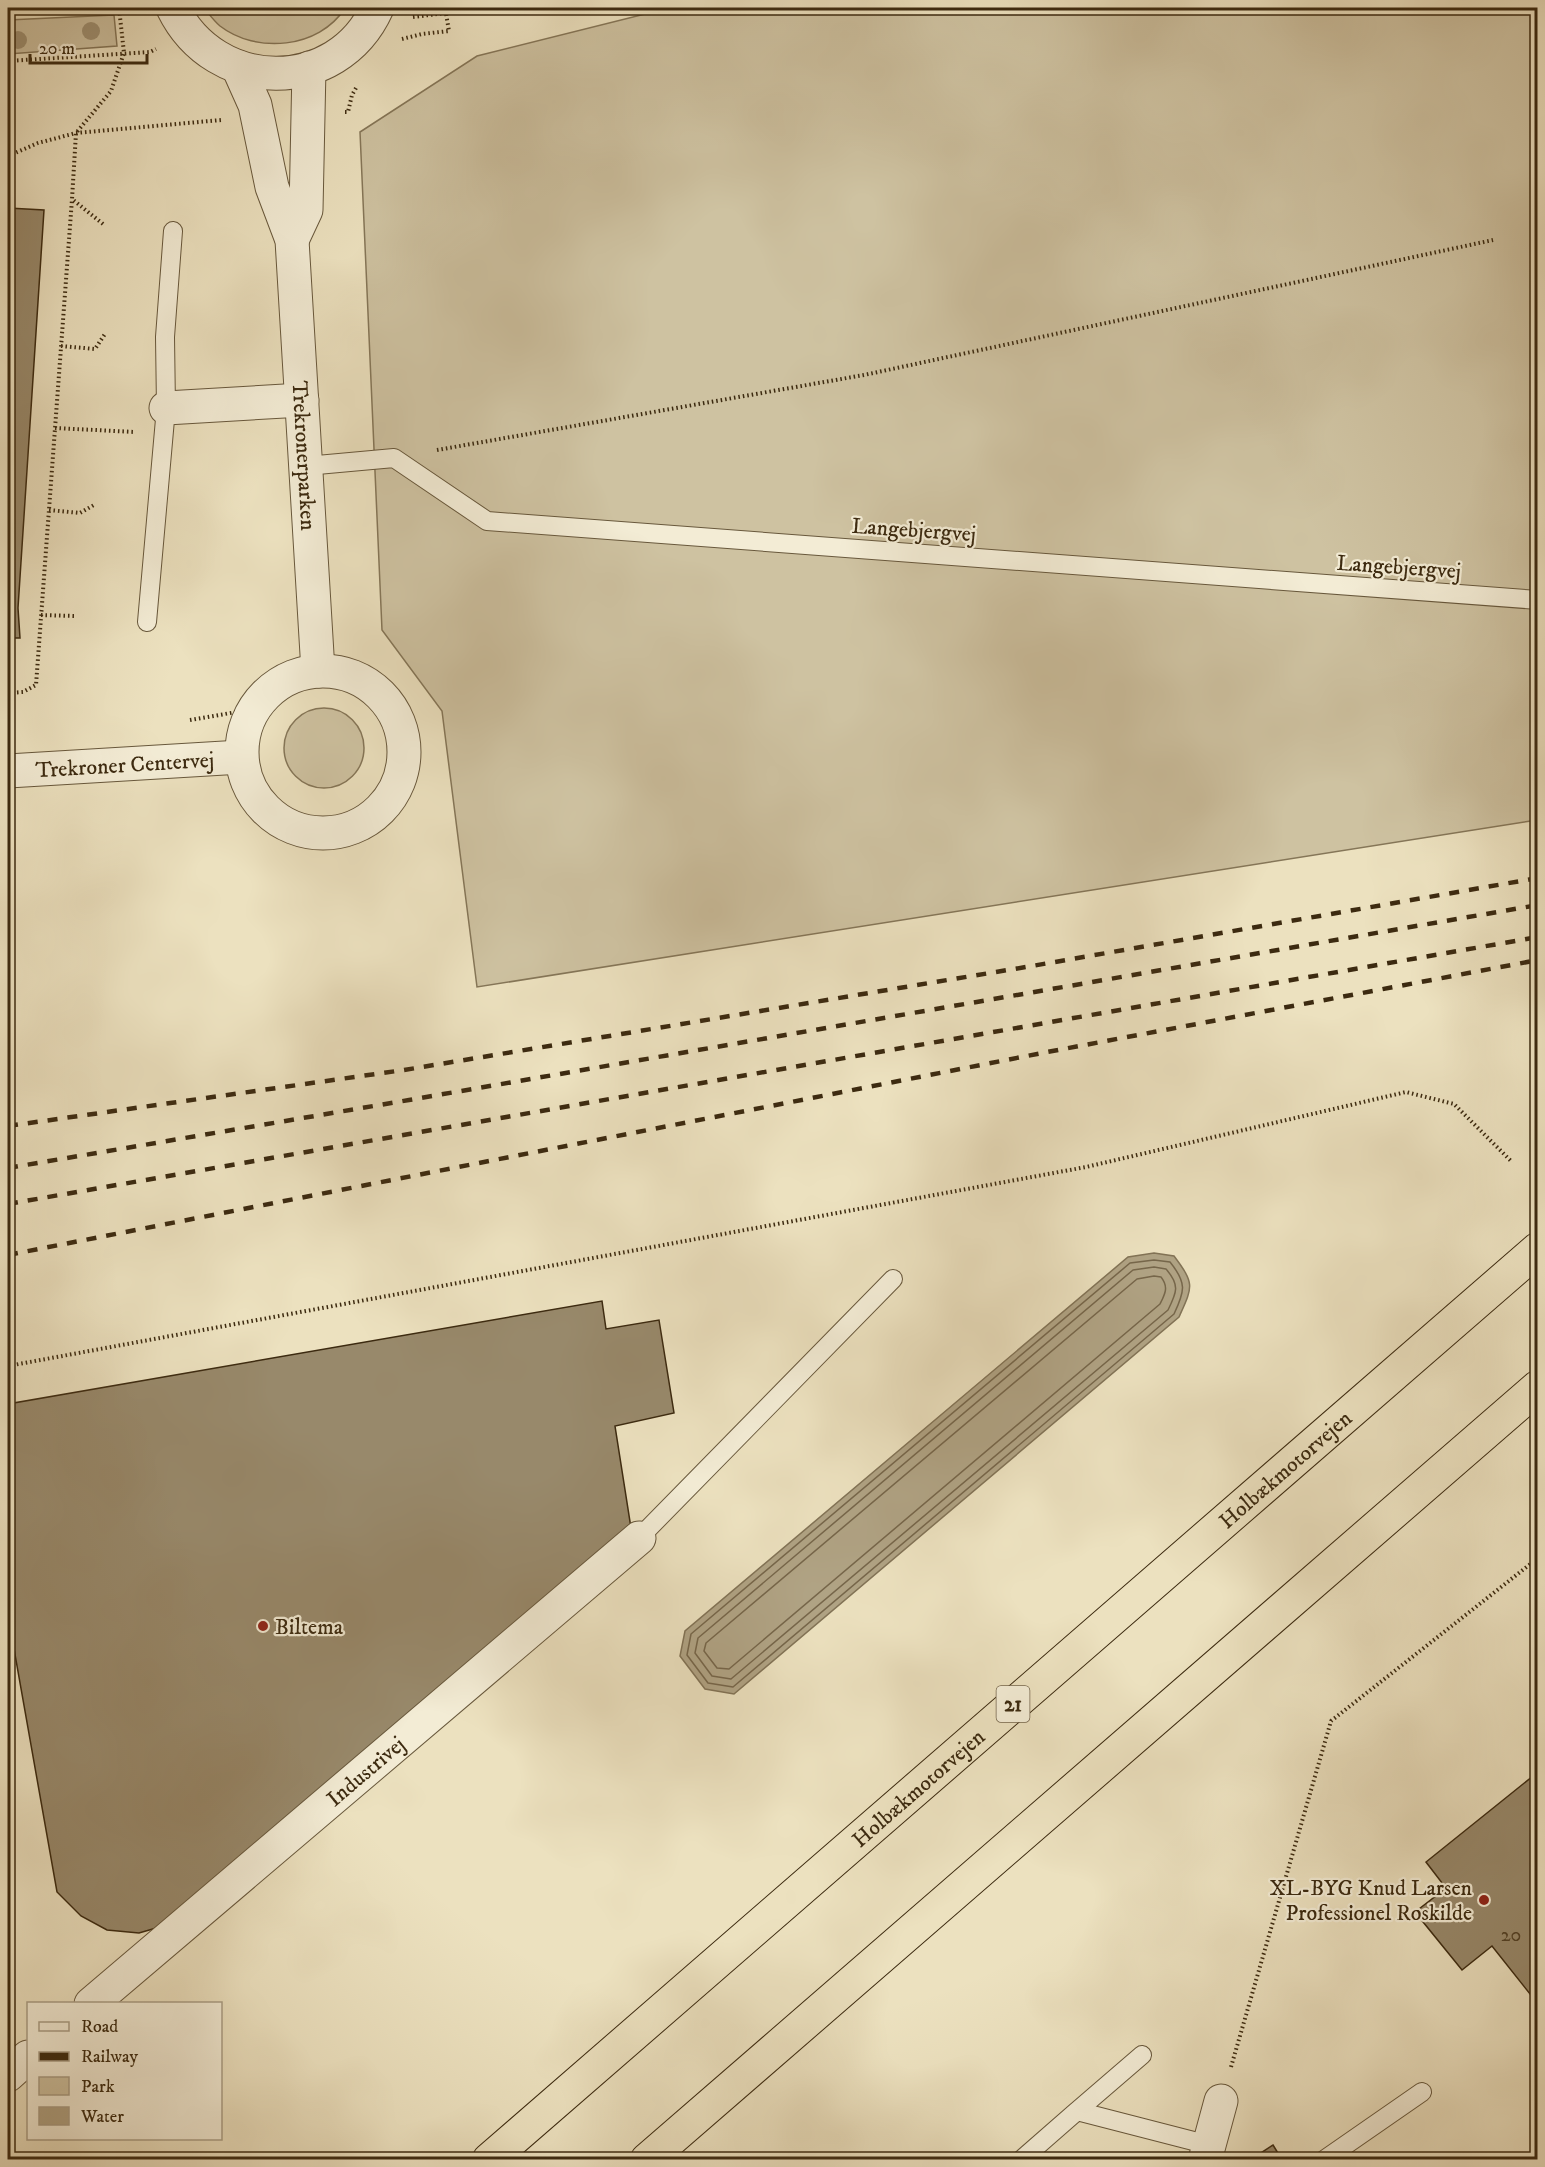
<svg xmlns="http://www.w3.org/2000/svg" width="1545" height="2167" viewBox="0 0 1545 2167" font-family="'IM FELL DW Pica',serif">
<style>
.green{fill:#cec2a1;stroke:#857658;stroke-width:1.5}
.water{fill:#b0a384;stroke:#827356;stroke-width:1.5}
.lines{fill:none;stroke-linecap:round;stroke-linejoin:round}
.shore{stroke:#76664a;stroke-width:1.5}
.building{fill:#98896b;stroke:#3c2a10;stroke-width:1.5}
.service-casing{stroke:#68583c;stroke-width:20}
.minor-casing{stroke:#68583c;stroke-width:35}
.tertiary-casing{stroke:#68583c;stroke-width:35}
.motorway-casing{stroke:#3c2a10;stroke-width:35}
.path{stroke:#3c2a10;stroke-width:4;stroke-dasharray:1.5 3;stroke-linecap:butt}
.service{stroke:#f3ecd5;stroke-width:18}
.minor{stroke:#f3ecd5;stroke-width:33}
.tertiary{stroke:#f3ecd5;stroke-width:33}
.motorway{stroke:#ece1bf;stroke-width:33}
.rail{stroke:#3c2a10;stroke-width:4.5;stroke-dasharray:10 10;stroke-linecap:butt}
.tree{fill:#9f9173}
.poi-dot{fill:#8f2418;stroke:#f3ecd5;stroke-width:2}
.labels{text-anchor:middle;stroke-width:4.5;stroke-linejoin:round;paint-order:stroke}
.number-label{font-size:20px;fill:#534227}
.shield{fill:#f3ecd5;stroke:#73644b;stroke-width:1.5}
.shield-label{font-size:21px;font-weight:bold;fill:#3c2a10}
.street-label{font-size:22px;fill:#3c2a10;stroke:#f3ecd5}
.poi-label{font-size:22px;fill:#3c2a10;stroke:#f3ecd5;text-anchor:start}
</style>
<rect width="100%" height="100%" fill="#ece1bf"/>
<filter id="stains"><feTurbulence type="fractalNoise" baseFrequency=".00333" numOctaves="4"/><feColorMatrix values="0 0 0 0 .2 0 0 0 0 .09 0 0 0 0 .02 0 0 0 .5 -.17"/></filter>
<radialGradient id="worn" r=".72"><stop offset=".6" stop-color="#630" stop-opacity="0"/><stop offset="1" stop-color="#630" stop-opacity=".3"/></radialGradient>
<path class="green" d="M 204,8 L 345,8 C 319,49 256,54 220,26 C 214,21 209,14 204,8 Z
M 669,8 L 1537,8 L 1537,820 L 477,987 L 442,711 L 382,630 L 360,132 L 477,56 Z
M 114,15 L 117,46 L 8,54 L 8,20 Z
M284 748a40 40 0 1 1 80 0a40 40 0 1 1-80 0Z"/>
<path class="water" d="M 1154,1253 L 1174,1256 C 1195,1284 1193,1286 1179,1317 L 734,1694 L 705,1689 L 680,1656 L 685,1631 L 1128,1257 Z"/>
<g class="lines">
<path class="shore" d="M 1154,1260 L 1170,1262 C 1187,1283 1185,1291 1174,1314 L 733,1687 L 708,1683 L 687,1655 L 691,1634 L 1130,1263 Z
M 1154,1267 L 1166,1269 C 1180,1285 1177,1292 1168,1310 L 731,1679 L 712,1676 L 695,1653 L 698,1638 L 1133,1270 Z
M 1154,1276 L 1161,1277 C 1169,1287 1165,1294 1160,1304 L 729,1669 L 717,1668 L 704,1651 L 706,1643 L 1137,1279 Z"/>
</g>
<path class="building" d="M 8,208 L 44,210 L 18,608 L 20,638 L 8,638 Z
M 602,1301 L 606,1329 L 659,1320 L 674,1413 L 615,1426 L 631,1528 L 163,1926 L 139,1933 L 107,1930 L 81,1916 L 57,1892 L 8,1615 L 8,1404 Z
M 1538,1772 L 1538,2004 L 1492,1946 L 1462,1970 L 1415,1912 L 1446,1888 L 1426,1862 Z
M 1273,2145 L 1281,2158 L 1278,2160 L 1250,2160 Z"/>
<g class="lines">
<defs>
<path id="service" d="M 306,466 L 394,458 L 487,521 L 1538,600
M 147,622 L 166,408 L 165,337 L 173,231
M 639,1538 L 893,1279
M 1142,2055 L 1077,2111 L 1209,2145
M 1021,2160 L 1077,2111
M 1324,2160 L 1422,2092"/>
<g id="minor">
<path id="s1" d="M 238,67 L 255,105 L 272,187 L 292,240 L 318,671"/>
<path d="M 292,240 L 306,210 L 309,68"/>
<path d="M 166,408 L 302,400"/>
<circle cx="323" cy="752" r="81"/>
<path id="s2" d="M 8,771 L 241,757"/>
<path id="s3" d="M 91,2004 L 639,1538"/>
<path d="M 8,2075 L 28,2057"/>
<path d="M 1205,2160 L 1221,2101"/>
</g>
<path id="tertiary" d="M 173,8 C 215,94 337,96 377,8"/>
<g id="motorway">
<path id="s4" d="M 489,2160 L 1538,1249"/>
<path d="M 647,2160 L 1538,1387"/>
</g>
</defs>
<use href="#service" class="service-casing"/>
<use href="#minor" class="minor-casing"/>
<use href="#tertiary" class="tertiary-casing"/>
<use href="#motorway" class="motorway-casing"/>
<path class="path" d="M 413,17 L 487,8
M 402,39 L 422,34 L 449,31 L 445,8
M 8,61 L 150,52 L 156,49
M 345,112 L 348,112 L 352,95 L 356,88
M 8,156 L 38,143 L 76,133 L 221,120
M 103,224 L 72,199 L 76,133 L 111,91 L 124,53 L 119,8
M 61,346 L 95,349 L 105,334
M 55,428 L 135,432
M 437,450 L 864,375 L 1493,240
M 49,510 L 80,513 L 94,505
M 41,615 L 74,616
M 8,693 L 23,692 L 36,685 L 72,199
M 190,720 L 254,709
M 8,1366 L 1086,1167 L 1406,1092 L 1454,1104 L 1511,1161
M 8,1729 L 12,1728
M 1231,2067 L 1331,1721 L 1538,1558"/>
<use href="#service" class="service"/>
<use href="#minor" class="minor"/>
<use href="#tertiary" class="tertiary"/>
<use href="#motorway" class="motorway"/>
<path class="rail" d="M 8,1126 L 404,1070 L 1026,967 L 1538,878
M 8,1168 L 409,1100 L 1538,905
M 8,1204 L 1538,937
M 8,1255 L 1042,1053 L 1538,960"/>
</g>
<g class="tree">
<circle cx="91" cy="31" r="9"/>
<circle cx="18" cy="40" r="9"/>
</g>
<g class="poi-dot">
<circle cx="263" cy="1626" r="6"/>
<circle cx="1484" cy="1900" r="6"/>
</g>
<g class="labels">
<g class="number-label">
<text x="1511" y="1941">20</text>
</g>
<rect class="shield" x="996.5" y="1686" width="33" height="36" rx="4.5"/>
<g class="shield-label">
<text x="1013" y="1711">21</text>
</g>
<g class="street-label">
<text dy="8" stroke="none"><textPath href="#s1" startOffset="398">Trekronerparken</textPath></text>
<text transform="translate(914 529) rotate(4)" y="8">Langebjergvej</text>
<text transform="translate(1399 566) rotate(4)" y="8">Langebjergvej</text>
<text dy="8" stroke="none"><textPath href="#s2" startOffset="117">Trekroner Centervej</textPath></text>
<text dy="8" stroke="none"><textPath href="#s4" startOffset="1054">Holbækmotorvejen</textPath></text>
<text dy="8" stroke="none"><textPath href="#s3" startOffset="360">Industrivej</textPath></text>
<text dy="8" stroke="none"><textPath href="#s4" startOffset="568">Holbækmotorvejen</textPath></text>
</g>
<g class="poi-label">
<text x="275" y="1634">Biltema</text>
<text x="1472" y="1895" text-anchor="end">XL-BYG Knud Larsen<tspan x="1472" dy="25">Professionel Roskilde</tspan></text>
</g>
</g>
<rect width="1545" height="2167" fill="none" stroke="#ece1bf" stroke-width="30"/>
<rect x="9" y="9" width="1527" height="2149" fill="none" stroke="#3c2a10" stroke-width="3"/>
<rect x="15" y="15" width="1515" height="2137" fill="none" stroke="#3c2a10" stroke-width="1.5"/>
<rect x="27" y="2002" width="195" height="138" fill="#f3ecd5" stroke="#aa9e86" stroke-width="1.5"/>
<rect x="39" y="2022" width="30" height="9" fill="#f3ecd5" stroke="#aa9e86" stroke-width="1.5"/>
<text x="81" y="2032" font-size="18" fill="#3c2a10">Road</text>
<rect x="39" y="2052" width="30" height="9" fill="#3c2a10" stroke="#aa9e86" stroke-width="1.5"/>
<text x="81" y="2062" font-size="18" fill="#3c2a10">Railway</text>
<rect x="39" y="2077" width="30" height="18" fill="#cec2a1" stroke="#aa9e86" stroke-width="1.5"/>
<text x="81" y="2092" font-size="18" fill="#3c2a10">Park</text>
<rect x="39" y="2107" width="30" height="18" fill="#b0a384" stroke="#aa9e86" stroke-width="1.5"/>
<text x="81" y="2122" font-size="18" fill="#3c2a10">Water</text>
<path d="M30 54v9h117v-9" fill="none" stroke="#3c2a10" stroke-width="3"/>
<text x="39" y="54" font-size="18" fill="#3c2a10" stroke="#f3ecd5" stroke-width="4.5" paint-order="stroke">20 m</text>
<rect width="100%" height="100%" filter="url(#stains)"/>
<rect width="100%" height="100%" fill="url(#worn)"/>
</svg>
